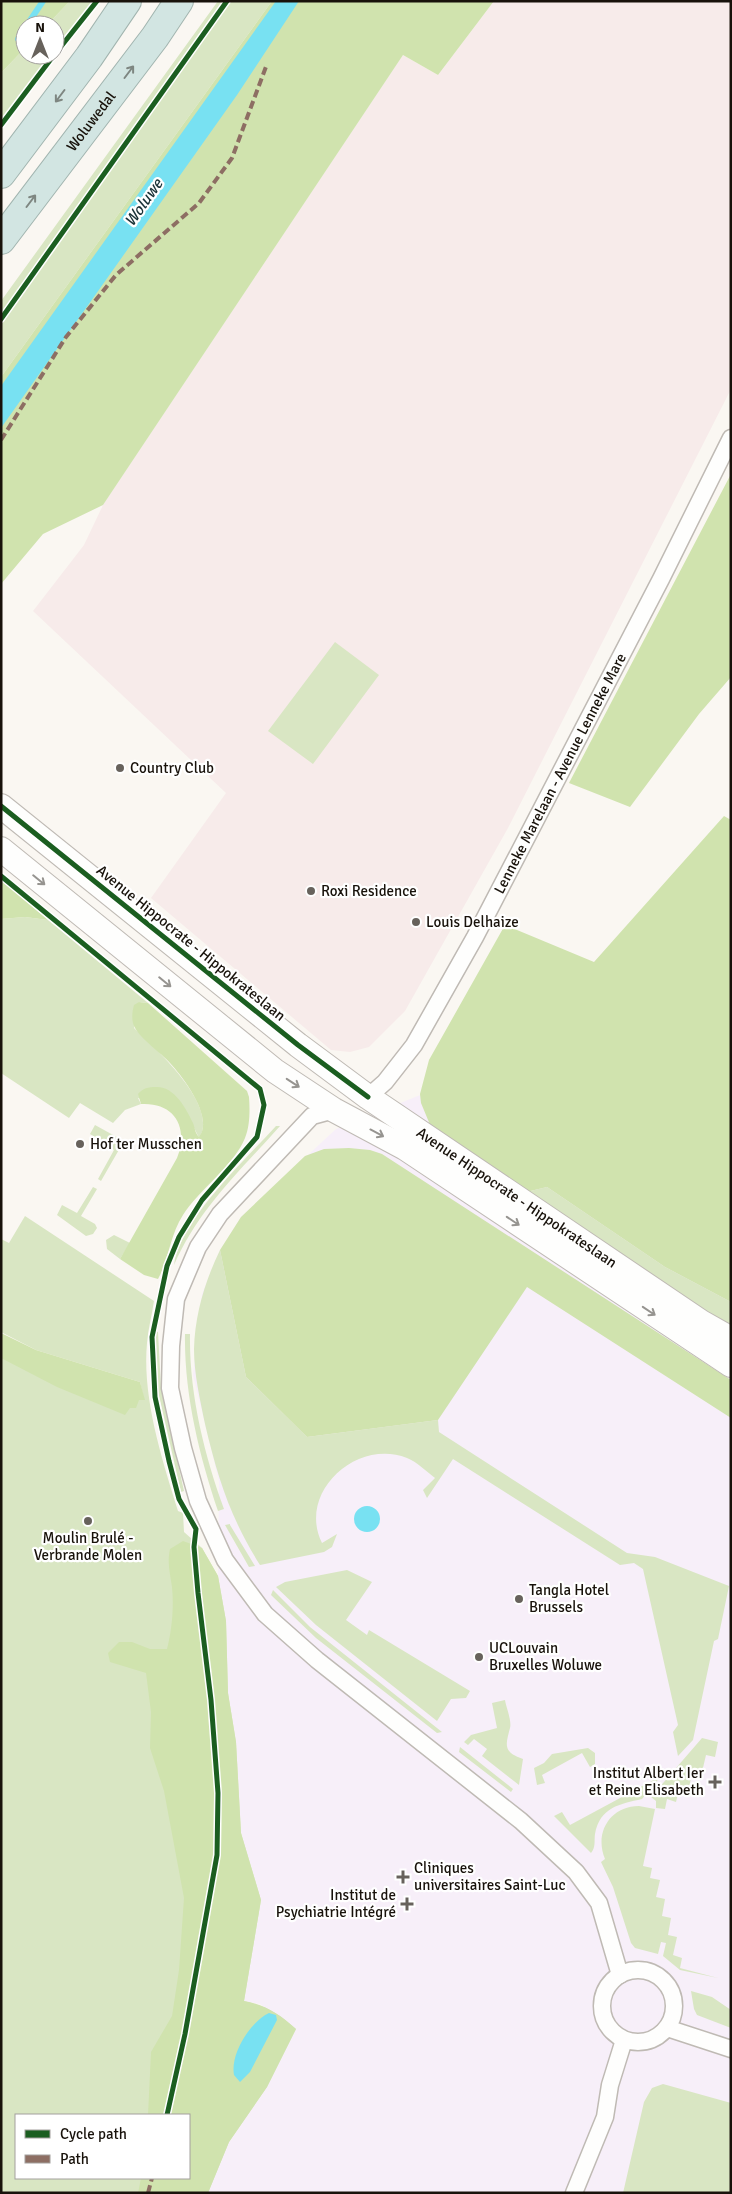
<svg xmlns="http://www.w3.org/2000/svg" width="732" height="2194" viewBox="0 0 732 2194" font-family="Signika,sans-serif">
<style>
.commercial{fill:#f7ebea}
.education{fill:#f7eff9}
.green{fill:#d9e6c3;fill-rule:evenodd}
.forest{fill:#d0e3ae}
.water{fill:#78e1f2}
.lines{fill:none;stroke-linecap:round;stroke-linejoin:round}
.stream{stroke:#78e1f2;stroke-width:6}
.street-casing{stroke:#bfbab4;stroke-width:19}
.secondary-casing{stroke:#bfbab4;stroke-width:26}
.highway-casing{stroke:#a1b4af;stroke-width:30}
.street{stroke:#fefefd;stroke-width:16}
.secondary{stroke:#fefefd;stroke-width:24}
.highway{stroke:#d2e5e2;stroke-width:28}
.quiet{stroke:#8d6e63;stroke-width:4;stroke-dasharray:8 4;stroke-linecap:butt}
.cycleway-casing{stroke:#fff;stroke-width:8}
.cycleway{stroke:#1b5e20;stroke-width:5}
.oneway{stroke:#7e8681}
.oneway2{stroke:#969490}
.poi-dot{fill:#67625c;stroke:#fff;stroke-width:2}
.labels{text-anchor:middle;stroke-width:4.5;stroke-linejoin:round;paint-order:stroke}
.street-label{font-size:15px;fill:#18120b;stroke:#fff}
.poi-label{font-size:15px;fill:#18120b;stroke:#fff;text-anchor:start}
.water-label{font-size:16px;font-style:italic;fill:#193136;stroke:#fff}
</style>
<rect width="100%" height="100%" fill="#faf7f2"/>
<path class="commercial" d="M 494,1 L 731,1 L 731,389 L 508,828 L 405,1011 L 369,1047 L 350,1052 L 331,1050 L 151,898 L 226,793 L 33,611 L 84,545 L 103,505 L 403,55 L 438,75 Z"/>
<path class="education" d="M 430,1091 L 731,1264 L 731,2193 L 208,2193 L 229,2142 L 267,2087 L 296,2029 L 260,2004 L 244,2001 L 261,1900 L 241,1833 L 236,1742 L 228,1693 L 226,1621 L 218,1576 L 219,1481 L 193,1375 L 202,1294 L 220,1250 L 241,1217 L 336,1129 Z"/>
<path class="green" d="M 70,1 L 94,1 L 55,49 L 55,25 L 47,25 Z
M 218,1 L 272,1 L 1,377 L 1,301 Z
M 25,48 L 25,55 L 50,55 L 1,120 L 1,73 Z
M 335,642 L 379,675 L 313,764 L 268,731 Z
M 25,917 L 48,920 L 148,1003 L 139,1002 L 134,1028 C 155,1048 220,1106 199,1138 L 186,1111 L 138,1098 L 141,1104 L 125,1110 L 113,1123 L 80,1103 L 69,1118 L 1,1073 L 1,919 Z
M 95,1125 L 124,1141 L 101,1181 L 98,1179 L 114,1150 L 90,1134 Z
M 276,1126 L 280,1126 C 240,1171 199,1208 174,1265 C 179,1221 246,1159 276,1126 Z
M 93,1187 L 97,1189 L 81,1216 L 95,1224 L 97,1228 L 93,1234 L 86,1236 L 57,1215 L 62,1205 L 77,1213 Z
M 547,1187 L 665,1267 L 731,1302 L 731,1331 L 518,1194 Z
M 25,1216 L 154,1301 C 152,1315 148,1329 147,1343 C 142,1398 162,1459 178,1511 L 183,1513 L 184,1532 L 202,1548 L 218,1576 L 226,1621 L 228,1693 L 236,1742 L 241,1833 L 261,1900 L 244,2001 C 268,2007 277,2012 296,2029 L 267,2087 L 229,2142 L 208,2193 L 1,2193 L 1,1343 L 144,1400 L 140,1382 L 36,1350 L 1,1332 L 1,1239 L 9,1243 ZM 16,2115 L 189,2115 L 189,2178 L 16,2178 Z
M 114,1235 L 130,1243 L 120,1259 L 107,1249 L 106,1240 Z
M 220,1250 L 246,1377 L 307,1437 L 438,1420 L 439,1432 L 627,1553 L 655,1557 L 729,1586 L 718,1639 L 714,1641 L 693,1740 L 678,1756 L 673,1732 L 678,1725 L 643,1569 L 634,1563 L 620,1565 L 453,1459 L 427,1498 L 423,1490 L 435,1478 C 426,1471 417,1462 407,1458 C 356,1438 297,1493 322,1543 L 337,1534 L 332,1547 L 324,1552 L 260,1565 C 230,1517 218,1479 205,1424 C 200,1399 194,1374 194,1349 C 195,1314 205,1281 220,1250 Z
M 155,1331 L 158,1332 L 161,1388 L 184,1491 L 181,1492 L 158,1391 Z
M 185,1334 L 190,1334 C 189,1393 204,1454 224,1509 L 218,1511 C 199,1455 184,1393 185,1334 Z
M 230,1524 L 230,1525 L 255,1566 L 249,1567 L 225,1525 Z
M 347,1570 L 372,1582 L 346,1620 L 367,1635 L 369,1630 L 470,1691 L 466,1698 L 451,1699 L 437,1721 L 316,1625 L 276,1587 L 285,1582 Z
M 273,1590 L 310,1627 L 442,1732 L 437,1733 L 316,1638 L 271,1595 Z
M 505,1700 C 506,1707 512,1721 510,1728 C 506,1744 502,1752 523,1759 L 519,1785 L 482,1756 L 487,1749 L 474,1739 L 468,1745 L 464,1742 L 471,1735 L 497,1728 L 492,1703 Z
M 702,1738 L 718,1742 L 715,1757 L 706,1755 L 702,1772 L 693,1770 L 689,1787 L 680,1785 L 676,1802 L 667,1799 L 665,1809 L 656,1808 L 656,1801 L 651,1797 Z
M 460,1747 L 513,1789 L 511,1792 L 459,1752 Z
M 588,1748 L 595,1753 L 595,1764 L 590,1767 L 582,1753 L 542,1775 L 545,1783 L 537,1785 L 534,1768 L 544,1763 L 552,1754 Z
M 661,1776 L 642,1799 C 620,1804 600,1807 595,1834 C 594,1841 596,1847 591,1853 L 554,1816 L 562,1812 L 570,1825 Z
M 639,1806 L 655,1809 L 643,1866 L 652,1868 L 650,1878 L 660,1880 L 656,1897 L 665,1899 L 662,1916 L 671,1918 L 668,1935 L 677,1937 L 673,1955 L 682,1958 L 680,1968 L 718,1978 L 680,1970 L 663,1956 L 666,1943 L 661,1942 L 658,1954 L 635,1948 L 631,1943 L 613,1887 L 601,1862 L 605,1859 C 594,1833 610,1806 639,1806 Z
M 691,1991 L 712,1997 L 731,2010 L 731,2028 L 697,2015 L 694,2009 Z
M 663,2084 L 731,2103 L 731,2193 L 623,2193 L 644,2102 L 652,2088 Z"/>
<path class="forest" d="M 1,1 L 70,1 L 47,25 L 25,25 L 25,48 L 1,73 Z
M 272,1 L 494,1 L 438,75 L 403,55 L 103,505 L 43,534 L 1,584 L 1,377 Z
M 731,474 L 731,677 L 699,714 L 630,807 L 569,783 Z
M 724,816 L 731,820 L 731,1302 L 665,1267 L 547,1187 L 518,1194 L 433,1132 L 421,1103 L 420,1094 L 429,1060 L 505,925 L 594,962 Z
M 1,880 L 48,920 L 25,917 L 1,919 Z
M 139,1002 L 148,1003 L 247,1091 L 249,1097 C 250,1110 250,1126 245,1138 C 235,1164 199,1190 183,1215 C 170,1235 169,1259 158,1279 L 144,1275 L 120,1259 L 177,1158 C 189,1128 175,1102 141,1104 L 138,1094 C 143,1088 148,1087 156,1087 C 174,1086 186,1108 193,1123 C 195,1128 195,1133 199,1137 C 214,1118 184,1078 170,1063 C 161,1053 141,1039 135,1028 C 131,1021 132,1012 134,1005 Z
M 349,1148 L 370,1150 L 382,1154 L 731,1380 L 731,1418 L 527,1287 L 438,1420 L 307,1437 L 246,1377 L 220,1250 L 241,1217 L 305,1156 L 324,1149 Z
M 1,1333 L 36,1350 L 140,1382 L 145,1400 L 139,1400 L 136,1408 L 130,1408 L 125,1415 L 57,1387 L 1,1358 Z
M 183,1541 L 202,1548 L 218,1576 L 226,1621 L 228,1693 L 236,1742 L 241,1833 L 261,1900 L 244,2001 C 266,2005 279,2014 296,2029 L 267,2087 L 229,2142 L 208,2193 L 138,2193 L 141,2178 L 189,2178 L 189,2115 L 148,2115 L 151,2052 L 172,2016 L 179,1970 L 184,1898 L 164,1791 L 150,1748 L 151,1712 L 146,1673 L 110,1662 L 108,1653 L 119,1642 L 132,1642 L 150,1649 L 167,1649 C 172,1630 174,1607 172,1587 C 170,1573 167,1563 170,1549 Z"/>
<path class="water" d="M 276,1 L 299,1 L 237,95 L 1,428 L 1,386 Z
M354 1519a13 13 0 1 1 26 0a13 13 0 1 1-26 0Z
M 269,2013 L 276,2015 L 277,2020 L 250,2072 L 240,2082 L 234,2075 C 230,2054 250,2022 269,2013 Z"/>
<g class="lines">
<path class="stream" d="M 27,25 L 43,1
M 18,39 L 25,28"/>
<defs>
<g id="street">
<path id="s1" d="M 368,1097 L 385,1082 L 414,1045 L 475,937 L 661,579 L 731,438"/>
<path d="M 334,1110 L 312,1116 L 220,1214 L 198,1247 L 176,1299 L 171,1346 L 170,1388 L 183,1448 L 198,1501 L 225,1560 L 265,1614 L 317,1660 L 521,1821 L 576,1872 L 599,1903 L 620,1975"/>
<circle cx="638" cy="2006" r="36"/>
<path d="M 667,2028 L 731,2049"/>
<path d="M 574,2193 L 605,2117 L 610,2085 L 624,2040"/>
</g>
<g id="secondary">
<path id="s2" d="M 1,806 L 298,1045 L 368,1097 L 701,1322 L 731,1339"/>
<path d="M 1,849 L 275,1071 L 334,1110 L 405,1148 L 731,1365"/>
</g>
<g id="highway">
<path d="M 1,174 L 89,57 L 127,1"/>
<path id="s3" d="M 1,240 L 155,37 L 179,1"/>
</g>
</defs>
<use href="#street" class="street-casing"/>
<use href="#secondary" class="secondary-casing"/>
<use href="#highway" class="highway-casing"/>
<use href="#street" class="street"/>
<use href="#secondary" class="secondary"/>
<use href="#highway" class="highway"/>
<path class="quiet" d="M 1,440 L 66,337 L 116,275 L 199,203 L 232,158 L 267,64
M 148,2193 L 152,2178"/>
<defs>
<path id="cycleway" d="M 55,54 L 97,1
M 1,125 L 54,55
M 1,319 L 227,1
M 1,806 L 298,1045 L 368,1097
M 1,876 L 260,1089 L 264,1105 L 257,1137 L 202,1200 L 179,1237 L 167,1266 L 152,1337 L 155,1397 L 169,1461 L 179,1499 L 196,1529 L 194,1547 L 198,1593 L 211,1700 L 218,1793 L 217,1855 L 185,2034 L 167,2115"/>
</defs>
<use href="#cycleway" class="cycleway-casing"/>
<use href="#cycleway" class="cycleway"/>
</g>
<defs><path id="oneway-shaft" d="M-6 0H5M1.5-3L5.5 0L1.5 3" fill="none" stroke-width="1.6" stroke-linecap="round" stroke-linejoin="round" transform="scale(1.25)"/></defs>
<g class="oneway">
<use href="#oneway-shaft" transform="translate(129 72) rotate(-53)"/>
<use href="#oneway-shaft" transform="translate(60 96) rotate(127)"/>
<use href="#oneway-shaft" transform="translate(31 201) rotate(-53)"/>
</g>
<g class="oneway2">
<use href="#oneway-shaft" transform="translate(39 880) rotate(39)"/>
<use href="#oneway-shaft" transform="translate(165 982) rotate(39)"/>
<use href="#oneway-shaft" transform="translate(293 1083) rotate(33)"/>
<use href="#oneway-shaft" transform="translate(377 1133) rotate(28)"/>
<use href="#oneway-shaft" transform="translate(513 1221) rotate(34)"/>
<use href="#oneway-shaft" transform="translate(649 1311) rotate(34)"/>
</g>
<g class="poi-dot">
<circle cx="120" cy="768" r="5"/>
<circle cx="311" cy="891" r="5"/>
<circle cx="416" cy="922" r="5"/>
<circle cx="80" cy="1144" r="5"/>
<circle cx="88" cy="1521" r="5"/>
<circle cx="519" cy="1599" r="5"/>
<circle cx="479" cy="1657" r="5"/>
<path d="M712.5 1774.5h5v5h5v5h-5v5h-5v-5h-5v-5h5z"/>
<path d="M400.5 1869.5h5v5h5v5h-5v5h-5v-5h-5v-5h5z"/>
<path d="M404.5 1896.5h5v5h5v5h-5v5h-5v-5h-5v-5h5z"/>
</g>
<g class="labels">
<g class="street-label">
<text dy="5" stroke="none"><textPath href="#s3" startOffset="149">Woluwedal</textPath></text>
<text dy="5" stroke="none"><textPath href="#s1" startOffset="378">Lenneke Marelaan - Avenue Lenneke Mare</textPath></text>
<text transform="translate(191 943) rotate(39)" y="5">Avenue Hippocrate - Hippokrateslaan</text>
<text dy="5" stroke="none"><textPath href="#s2" startOffset="648">Avenue Hippocrate - Hippokrateslaan</textPath></text>
</g>
<g class="poi-label">
<text x="130" y="773">Country Club</text>
<text x="321" y="896">Roxi Residence</text>
<text x="426" y="927">Louis Delhaize</text>
<text x="90" y="1149">Hof ter Musschen</text>
<text x="88" y="1543" text-anchor="middle">Moulin Brulé -<tspan x="88" dy="17">Verbrande Molen</tspan></text>
<text x="529" y="1595">Tangla Hotel<tspan x="529" dy="17">Brussels</tspan></text>
<text x="489" y="1653">UCLouvain<tspan x="489" dy="17">Bruxelles Woluwe</tspan></text>
<text x="704" y="1778" text-anchor="end">Institut Albert Ier<tspan x="704" dy="17">et Reine Elisabeth</tspan></text>
<text x="414" y="1873">Cliniques<tspan x="414" dy="17">universitaires Saint-Luc</tspan></text>
<text x="396" y="1900" text-anchor="end">Institut de<tspan x="396" dy="17">Psychiatrie Intégré</tspan></text>
</g>
<g class="water-label">
<text transform="translate(143 202) rotate(-55)" y="6">Woluwe</text>
</g>
</g>
<rect width="732" height="2194" fill="none" stroke="#18120b" stroke-width="5"/>
<rect x="15" y="2114" width="175" height="65" fill="#ffffff" stroke="#a3a09d"/>
<rect x="25" y="2130" width="25" height="8" fill="#1b5e20" stroke="#a3a09d"/>
<text x="60" y="2139" font-size="15" fill="#18120b">Cycle path</text>
<rect x="25" y="2155" width="25" height="8" fill="#8d6e63" stroke="#a3a09d"/>
<text x="60" y="2164" font-size="15" fill="#18120b">Path</text>
<g transform="translate(40 40)"><circle r="24" fill="#ffffff" stroke="#a3a09d"/>
<path d="M0-4L9 19L0 12L-9 19Z" fill="#67625c"/>
<text y="-8" font-size="14" font-weight="bold" text-anchor="middle" fill="#18120b">N</text>
</g>
</svg>
